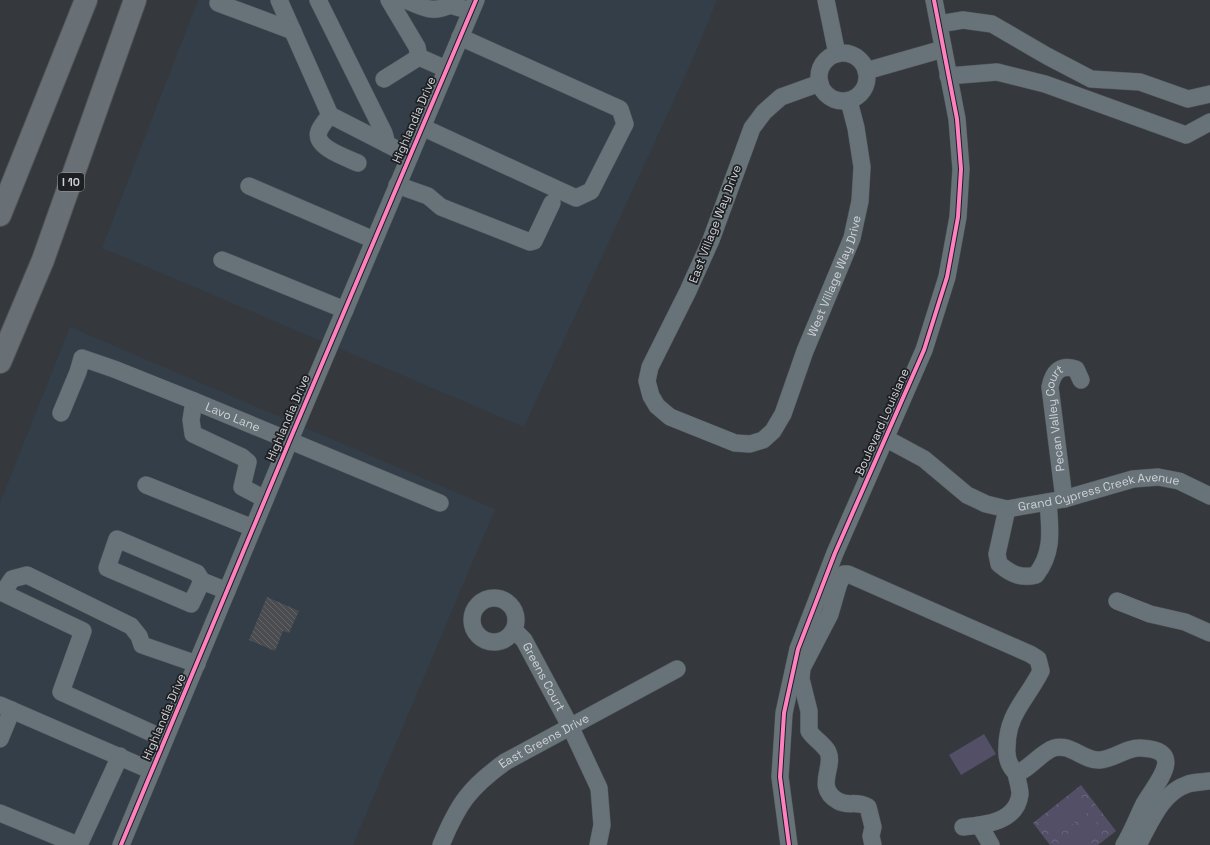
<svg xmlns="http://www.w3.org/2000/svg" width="1210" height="845" viewBox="0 0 1210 845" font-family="'Space Grotesk',sans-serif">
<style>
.built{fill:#343e48}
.park{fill:url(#park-crowns)}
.garden{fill:#534f67}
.building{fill:url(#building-back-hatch)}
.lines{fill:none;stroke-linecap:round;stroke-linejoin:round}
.minor-casing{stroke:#515457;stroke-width:18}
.highway-casing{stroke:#515457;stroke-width:24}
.minor{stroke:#677378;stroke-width:17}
.highway{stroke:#687076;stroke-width:22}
.cycleway-casing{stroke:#1d1f22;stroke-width:6}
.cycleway{stroke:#ff80c0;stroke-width:4}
.labels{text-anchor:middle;stroke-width:3.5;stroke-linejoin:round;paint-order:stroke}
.shield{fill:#1d1f22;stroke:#999ca0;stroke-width:1}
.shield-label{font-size:11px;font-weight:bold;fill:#ced1d6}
.street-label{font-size:12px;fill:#ced1d6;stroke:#1d1f22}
</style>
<defs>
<pattern id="park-crowns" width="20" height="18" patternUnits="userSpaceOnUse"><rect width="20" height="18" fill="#534f67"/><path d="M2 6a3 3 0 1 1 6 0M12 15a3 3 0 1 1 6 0" fill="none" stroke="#6b677c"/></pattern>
<pattern id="building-back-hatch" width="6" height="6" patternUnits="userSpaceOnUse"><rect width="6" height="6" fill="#4a4c4f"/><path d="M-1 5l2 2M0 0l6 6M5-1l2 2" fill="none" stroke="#636568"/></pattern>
</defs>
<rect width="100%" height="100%" fill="#35383c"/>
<path class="built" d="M 198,0 L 717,0 L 696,52 L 524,427 L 102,248 Z
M 70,327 L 495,509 L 353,845 L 0,845 L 0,503 Z"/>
<path class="park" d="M 1081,785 L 1116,831 L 1098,845 L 1050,845 L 1033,823 Z"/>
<path class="garden" d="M 984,734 L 996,754 L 961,775 L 949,755 Z
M 1076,797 L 1088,812 L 1057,836 L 1045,822 Z
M 1091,816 L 1103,831 L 1085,845 L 1064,845 L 1060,840 Z"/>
<path class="building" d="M 267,597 L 299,611 L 289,633 L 283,631 L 275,651 L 249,640 Z"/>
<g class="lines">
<defs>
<g id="minor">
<path d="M 279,0 L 330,115 L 410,156"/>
<path d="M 318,0 L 384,133 L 387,144"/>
<path d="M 389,0 L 417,47 L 419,57"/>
<path d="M 405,0 C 424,7 431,14 450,5 L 471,11"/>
<path d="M 826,0 L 837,54"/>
<path d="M 218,3 L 293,31"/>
<path d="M 939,24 L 963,20 L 992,24 L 1047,56 L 1091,79 L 1140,82 L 1188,99 L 1210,94"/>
<circle cx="843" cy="77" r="24"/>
<path d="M 866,71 L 943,49"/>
<path d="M 948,76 L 997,72 L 1045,84 L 1186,135 L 1210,122"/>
<path d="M 384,79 L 419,57 L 446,69"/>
<path id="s1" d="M 820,83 L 781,97 L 764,112 L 752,128 L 711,240 L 688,291 L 650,367 L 647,381 L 651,396 L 657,406 L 670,417 L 735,443 L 750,444 L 763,440 L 773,431 L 783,414 L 805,351 L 852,238 L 860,201 L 862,167 L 856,128 L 849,101"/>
<path d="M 330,115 C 326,120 321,126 319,131 C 313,147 347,158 358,163"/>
<path d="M 422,127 L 576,198 L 591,191 L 625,124 L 620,109 L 460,37"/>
<path d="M 397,185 L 428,196 L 441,207 L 530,242 L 534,241 L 552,203"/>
<path d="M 249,186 L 374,240"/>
<path d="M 222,260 L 345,310"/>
<path d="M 194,401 L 191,420 L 193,434 L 242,457 L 248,462 L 242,487 L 265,499"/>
<path id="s2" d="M 61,413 L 78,372 L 82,358 L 114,369 L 194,401 L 440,503"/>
<path id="s3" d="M 885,438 L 924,459 L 967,495 L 986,504 L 1007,509 L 1064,499 L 1133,479 L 1158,477 L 1179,481 L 1210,496"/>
<path d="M 146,485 L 253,528"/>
<path id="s4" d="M 1064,499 L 1050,387 C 1053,372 1060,364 1076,369 L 1081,380"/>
<path d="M 1007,509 L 997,554 L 999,564 C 1011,574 1021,579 1036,575 C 1054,552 1050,529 1048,502"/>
<path d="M 202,581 L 191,604 L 107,568 L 117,539 L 197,573 L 202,581 L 227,591"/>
<circle cx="494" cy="620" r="22"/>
<path d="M 1117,601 L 1150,614 L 1185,622 L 1210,633"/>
<path id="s5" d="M 514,630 L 524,640 L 570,726 L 599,788 L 602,825 L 598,845"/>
<path d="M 0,705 L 152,771"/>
<path d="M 0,739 L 12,710"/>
<path d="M 165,739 L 61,692 L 83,631 L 3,593 L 12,579 L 27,575 L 131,626 L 139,636 L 142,645 L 197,664"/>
<path d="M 0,813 L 78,845"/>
<path d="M 980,826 L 991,845"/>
<path d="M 963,827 C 985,825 1017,822 1020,794 C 1020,788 1017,779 1016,773"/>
<path d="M 79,845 L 120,756"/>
<path d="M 121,845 L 289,442 L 476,0"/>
<path id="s6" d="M 441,845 C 458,804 469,788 505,762 L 677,669"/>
<path d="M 789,845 L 780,777 L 784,713 L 798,649 L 835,553 L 924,350 L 947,277 L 958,217 L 961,169 L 957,119 L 934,0"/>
<path d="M 873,845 L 871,836 L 873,827 L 868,807 C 855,800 849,807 838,801 C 814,787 835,767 828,752 C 824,744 814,739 809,731 L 809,711 L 801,679 L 802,668 L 830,614 L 839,583 L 844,574 L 848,574 L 1030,654 L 1038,659 L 1041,671 C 1027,699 1007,714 1007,747 C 1006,757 1009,766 1016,773 C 1028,771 1041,752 1054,748 C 1071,743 1083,761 1100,760 C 1114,759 1127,747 1141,748 C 1188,750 1156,783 1144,804 C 1137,818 1132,832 1124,845"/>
<path d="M 1138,845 C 1151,822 1161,793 1188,784 C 1195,782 1203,782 1210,781"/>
</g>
<path id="highway" d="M 0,215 L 86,0
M 0,362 L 43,260 L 135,0"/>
</defs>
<use href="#minor" class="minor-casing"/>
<use href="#highway" class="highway-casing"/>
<use href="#minor" class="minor"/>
<use href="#highway" class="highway"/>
<defs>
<path id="cycleway" d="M 121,845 L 289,442 L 476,0
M 789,845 L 780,777 L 784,713 L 798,649 L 835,553 L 924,350 L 947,277 L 958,217 L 961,169 L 957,119 L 934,0"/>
</defs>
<use href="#cycleway" class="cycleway-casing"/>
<use href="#cycleway" class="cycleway"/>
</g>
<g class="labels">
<rect class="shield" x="58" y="173" width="26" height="18" rx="3"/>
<g class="shield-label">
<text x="71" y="186">I 10</text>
</g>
<g class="street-label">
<text transform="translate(414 120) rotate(-67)" y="4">Highlandia Drive</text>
<text transform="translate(715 224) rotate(-69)" y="4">East Village Way Drive</text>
<text dy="4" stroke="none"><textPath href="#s1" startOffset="682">West Village Way Drive</textPath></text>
<text dy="4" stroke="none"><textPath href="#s2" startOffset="221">Lavo Lane</textPath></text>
<text transform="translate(288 418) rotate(-67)" y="4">Highlandia Drive</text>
<text transform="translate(882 422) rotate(-66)" y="4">Boulevard Louisiane</text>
<text dy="4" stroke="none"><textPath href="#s4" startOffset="82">Pecan Valley Court</textPath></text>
<text dy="4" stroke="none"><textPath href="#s3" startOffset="237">Grand Cypress Creek Avenue</textPath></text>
<text dy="4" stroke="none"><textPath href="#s5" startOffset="56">Greens Court</textPath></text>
<text transform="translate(164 717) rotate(-67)" y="4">Highlandia Drive</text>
<text dy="4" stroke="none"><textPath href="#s6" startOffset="151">East Greens Drive</textPath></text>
</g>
</g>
</svg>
